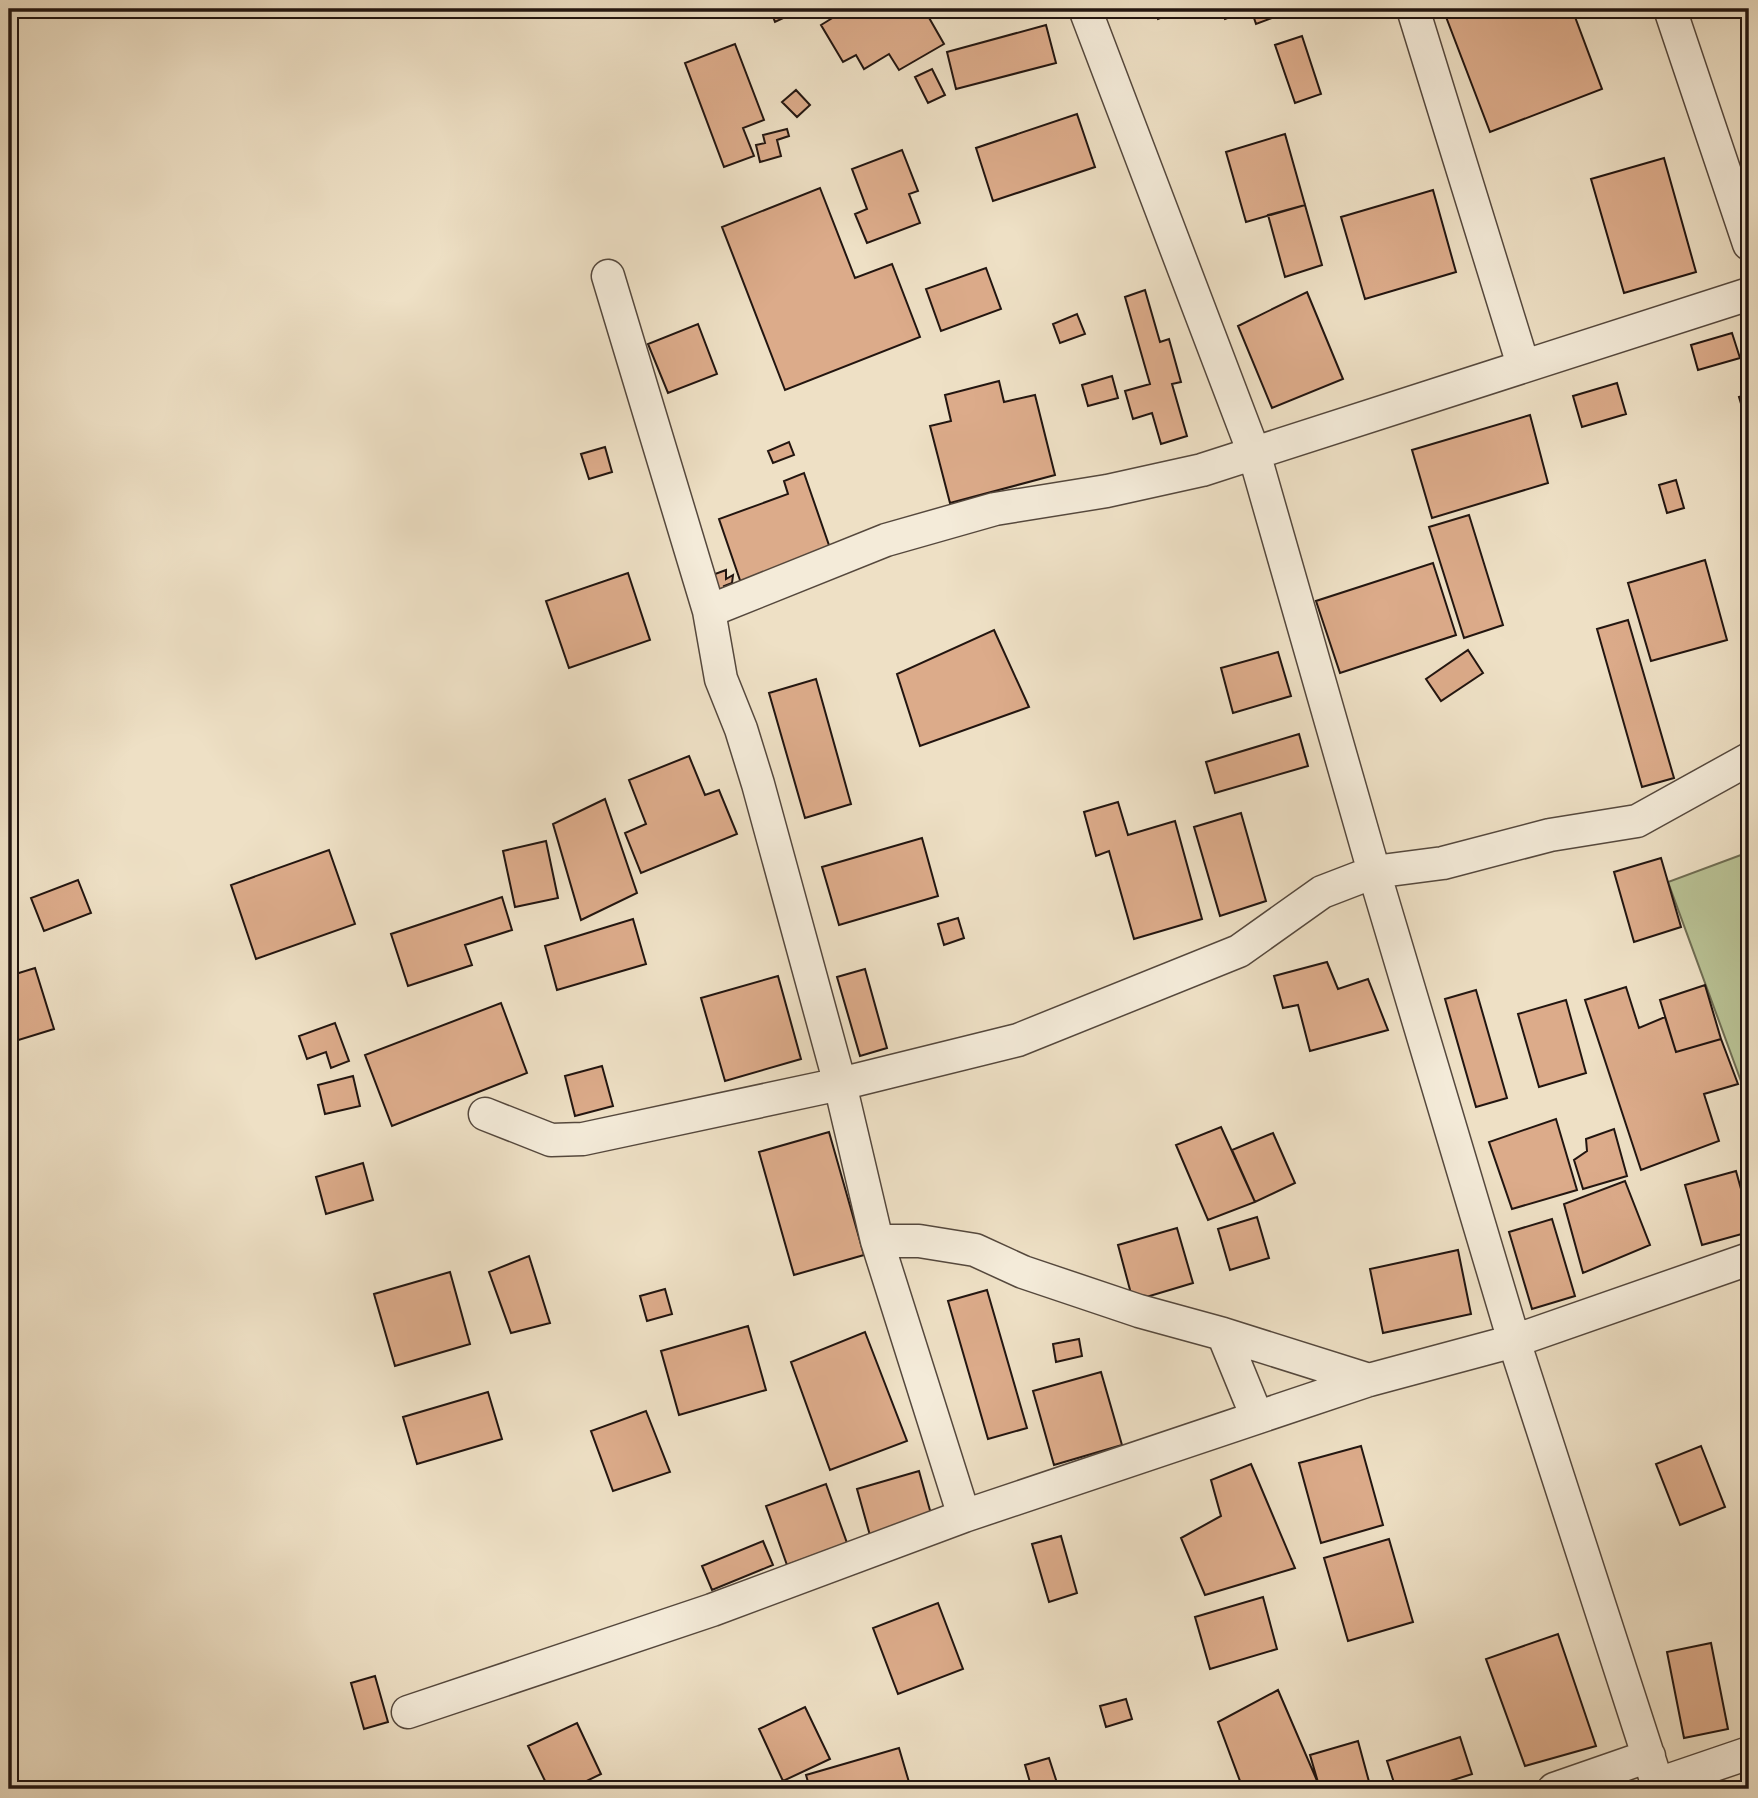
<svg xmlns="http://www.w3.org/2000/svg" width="1758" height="1798" viewBox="0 0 1758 1798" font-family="'IM FELL French Canon',serif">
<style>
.green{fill:#b9c295;stroke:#6e6c52;stroke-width:2}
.building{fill:#dcab8a;stroke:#221510;stroke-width:2}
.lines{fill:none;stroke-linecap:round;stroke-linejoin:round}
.street-casing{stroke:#55483d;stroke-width:35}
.street{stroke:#f4ebd9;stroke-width:32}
</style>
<rect width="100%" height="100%" fill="#eee0c5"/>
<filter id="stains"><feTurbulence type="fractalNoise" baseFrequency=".00286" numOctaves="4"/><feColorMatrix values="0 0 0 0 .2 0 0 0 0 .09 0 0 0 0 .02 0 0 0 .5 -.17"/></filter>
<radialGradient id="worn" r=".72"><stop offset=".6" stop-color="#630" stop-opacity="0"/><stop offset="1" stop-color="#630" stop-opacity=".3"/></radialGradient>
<path class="green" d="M 1749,852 L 1749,1103 L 1668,882 Z"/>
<path class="building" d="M 770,9 L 792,9 L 794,13 L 775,22 Z
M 829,9 L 924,9 L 944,44 L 899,70 L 889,54 L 864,69 L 856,55 L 843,62 L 821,25 L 834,17 Z
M 1154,9 L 1182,9 L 1158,19 Z
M 1221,9 L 1296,9 L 1256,24 L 1251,9 L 1225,19 Z
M 1443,9 L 1572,9 L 1602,89 L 1490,132 Z
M 1046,25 L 1056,63 L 956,89 L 947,52 Z
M 1302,36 L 1321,94 L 1295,103 L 1275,45 Z
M 735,44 L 764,120 L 743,128 L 754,156 L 724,167 L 685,63 Z
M 932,69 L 945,95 L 928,103 L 915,77 Z
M 796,90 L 810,105 L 797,117 L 782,102 Z
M 1077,114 L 1095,167 L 993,201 L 976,148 Z
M 787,129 L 789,136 L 777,140 L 781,156 L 760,162 L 756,145 L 765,143 L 763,135 Z
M 1285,134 L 1305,205 L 1246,222 L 1226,152 Z
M 902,150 L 918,191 L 909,194 L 920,223 L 867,243 L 855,214 L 867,209 L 852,169 Z
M 1664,158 L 1696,272 L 1624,293 L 1591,179 Z
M 820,188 L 855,278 L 892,264 L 920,337 L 785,390 L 722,227 Z
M 1433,190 L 1456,272 L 1365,299 L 1341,217 Z
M 1305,205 L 1322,265 L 1285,277 L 1268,215 Z
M 986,268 L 1001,309 L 941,331 L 926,289 Z
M 1145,290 L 1160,342 L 1169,339 L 1181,382 L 1172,384 L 1187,436 L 1161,444 L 1152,413 L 1133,419 L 1125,391 L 1150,384 L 1125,297 Z
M 1307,292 L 1343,379 L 1272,408 L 1238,326 Z
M 1077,314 L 1085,334 L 1060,343 L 1053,324 Z
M 698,324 L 717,374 L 668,393 L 648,344 Z
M 1732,333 L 1740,358 L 1698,370 L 1691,345 Z
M 1112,376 L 1118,398 L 1088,406 L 1082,385 Z
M 999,381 L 1004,402 L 1035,395 L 1055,475 L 950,503 L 930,426 L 951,421 L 945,395 Z
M 1617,383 L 1626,414 L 1582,427 L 1573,396 Z
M 1749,394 L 1749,412 L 1744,414 L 1739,397 Z
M 1530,415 L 1548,483 L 1432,518 L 1412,450 Z
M 789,442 L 794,455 L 773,463 L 768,451 Z
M 605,447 L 612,472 L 589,479 L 581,454 Z
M 804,473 L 832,554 L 742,586 L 719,519 L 788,494 L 784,481 Z
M 1676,480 L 1684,508 L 1667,513 L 1659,485 Z
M 1469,515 L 1503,625 L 1464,638 L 1429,527 Z
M 1705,560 L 1727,640 L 1651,661 L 1628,583 Z
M 1433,563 L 1456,635 L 1340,673 L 1316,601 Z
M 726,570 L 726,579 L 733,575 L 732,583 L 724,586 L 727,595 L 711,600 L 704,578 Z
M 628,573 L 650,640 L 569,668 L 546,601 Z
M 1628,620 L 1674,778 L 1642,787 L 1597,629 Z
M 994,630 L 1029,707 L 920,746 L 897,674 Z
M 1468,650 L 1483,673 L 1441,701 L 1426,679 Z
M 1278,652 L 1291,696 L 1233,713 L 1221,668 Z
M 816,679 L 851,804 L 805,818 L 769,693 Z
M 1299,734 L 1308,766 L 1215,793 L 1206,762 Z
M 689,756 L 705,795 L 719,790 L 737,834 L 641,873 L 625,833 L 646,824 L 629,780 Z
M 605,799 L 637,893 L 581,920 L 553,824 Z
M 1118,802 L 1128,835 L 1175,821 L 1202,919 L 1134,939 L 1109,851 L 1096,856 L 1084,812 Z
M 1241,813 L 1266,901 L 1220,916 L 1194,827 Z
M 922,838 L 938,896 L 839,925 L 822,867 Z
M 546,841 L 558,898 L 515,907 L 503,851 Z
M 329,850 L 355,924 L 256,959 L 231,885 Z
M 1661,858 L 1681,927 L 1634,942 L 1614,872 Z
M 78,880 L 91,913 L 44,931 L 31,898 Z
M 502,897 L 512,930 L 465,945 L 472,965 L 408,986 L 391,934 Z
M 958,918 L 964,938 L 944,945 L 938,924 Z
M 633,919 L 646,964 L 557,990 L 545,946 Z
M 1327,962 L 1338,989 L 1368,979 L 1388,1030 L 1310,1051 L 1298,1005 L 1283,1008 L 1274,976 Z
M 35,968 L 54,1029 L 9,1043 L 9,976 Z
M 865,969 L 887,1048 L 860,1056 L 837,977 Z
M 778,976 L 801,1059 L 725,1081 L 701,998 Z
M 1705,985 L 1721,1039 L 1676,1052 L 1660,1000 Z
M 1626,987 L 1639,1028 L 1665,1017 L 1676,1052 L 1721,1039 L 1738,1084 L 1704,1094 L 1719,1141 L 1641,1170 L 1585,1000 Z
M 1476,990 L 1507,1098 L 1476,1107 L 1445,999 Z
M 1566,1000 L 1586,1073 L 1539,1087 L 1518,1014 Z
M 501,1003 L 527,1073 L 392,1126 L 365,1055 Z
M 335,1023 L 349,1061 L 331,1068 L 326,1052 L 307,1059 L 299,1036 Z
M 602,1066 L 613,1106 L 575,1116 L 565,1076 Z
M 353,1076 L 360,1106 L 325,1114 L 318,1085 Z
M 1556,1119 L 1577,1190 L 1512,1209 L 1489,1142 Z
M 1221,1127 L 1255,1202 L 1208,1220 L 1176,1145 Z
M 1614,1129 L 1627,1176 L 1583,1189 L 1574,1160 L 1587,1151 L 1586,1139 Z
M 829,1132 L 864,1255 L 794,1275 L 759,1152 Z
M 1273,1133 L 1295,1183 L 1255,1202 L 1232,1150 Z
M 363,1163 L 373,1200 L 326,1214 L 316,1177 Z
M 1736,1171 L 1749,1218 L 1749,1232 L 1702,1245 L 1685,1185 Z
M 1625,1181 L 1650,1245 L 1583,1273 L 1564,1204 Z
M 1257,1217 L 1269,1258 L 1230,1270 L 1218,1229 Z
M 1552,1219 L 1575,1296 L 1532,1309 L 1509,1232 Z
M 1177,1228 L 1193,1283 L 1133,1301 L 1118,1245 Z
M 1458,1250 L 1471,1314 L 1383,1333 L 1370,1269 Z
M 529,1256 L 550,1323 L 511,1333 L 489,1272 Z
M 450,1272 L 470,1344 L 395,1366 L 374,1294 Z
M 665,1289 L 672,1314 L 647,1321 L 640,1296 Z
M 987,1290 L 1027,1428 L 988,1439 L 948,1301 Z
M 748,1326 L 766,1390 L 679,1415 L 661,1351 Z
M 865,1332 L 907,1441 L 830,1470 L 791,1362 Z
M 1079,1339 L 1082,1356 L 1056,1362 L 1053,1344 Z
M 1101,1372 L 1122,1445 L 1054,1465 L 1033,1391 Z
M 488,1392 L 502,1439 L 417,1464 L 403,1417 Z
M 646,1411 L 670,1472 L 613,1491 L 591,1431 Z
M 1361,1446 L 1383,1525 L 1321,1543 L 1299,1463 Z
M 1701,1446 L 1725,1507 L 1680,1525 L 1656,1464 Z
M 1251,1464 L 1295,1568 L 1205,1595 L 1181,1538 L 1221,1516 L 1211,1480 Z
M 919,1471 L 933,1521 L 871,1539 L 857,1489 Z
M 826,1484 L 847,1543 L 787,1565 L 766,1506 Z
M 1061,1536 L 1077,1593 L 1049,1602 L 1032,1544 Z
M 1389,1539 L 1413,1622 L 1348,1641 L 1324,1558 Z
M 763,1541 L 773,1565 L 712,1590 L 702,1566 Z
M 1263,1597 L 1277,1649 L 1210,1669 L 1195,1617 Z
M 938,1603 L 963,1669 L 898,1694 L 873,1628 Z
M 1558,1634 L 1596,1746 L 1525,1766 L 1486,1659 Z
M 1711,1643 L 1728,1729 L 1684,1738 L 1667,1652 Z
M 375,1676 L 388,1722 L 364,1729 L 351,1683 Z
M 1278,1690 L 1318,1783 L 1304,1789 L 1243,1789 L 1218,1722 Z
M 1126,1699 L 1132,1719 L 1106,1727 L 1100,1706 Z
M 805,1707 L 830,1759 L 783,1781 L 759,1729 Z
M 577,1723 L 601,1774 L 570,1789 L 549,1789 L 528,1746 Z
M 1460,1737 L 1472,1774 L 1425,1789 L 1396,1789 L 1387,1761 Z
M 1358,1741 L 1371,1789 L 1320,1789 L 1310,1755 Z
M 899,1748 L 911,1789 L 810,1789 L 806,1775 Z
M 1049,1758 L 1058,1786 L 1032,1789 L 1025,1765 Z"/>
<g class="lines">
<defs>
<path id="street" d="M 1085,9 L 1254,453 L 1374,872 L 1514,1341 L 1659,1789
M 1413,9 L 1523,365
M 1670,9 L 1749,244
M 608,276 L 709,611 L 721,679 L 741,729 L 758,784 L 840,1084 L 877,1241 L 964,1516 L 1369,1380 L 1514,1341 L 1749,1259
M 709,611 L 886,540 L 995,509 L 1107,491 L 1202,470 L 1749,294
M 485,1114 L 551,1140 L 583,1139 L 840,1084 L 1018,1040 L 1239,951 L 1322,892 L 1374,872 L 1443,863 L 1550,835 L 1637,821 L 1749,759
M 877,1241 L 919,1241 L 975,1250 L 1023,1272 L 1139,1311 L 1223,1334 L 1369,1380
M 1223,1334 L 1257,1417
M 408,1712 L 712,1610 L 964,1516
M 1658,1784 L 1749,1753
M 1554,1789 L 1649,1756"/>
</defs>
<use href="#street" class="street-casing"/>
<use href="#street" class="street"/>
</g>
<rect width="1758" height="1798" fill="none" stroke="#eee0c5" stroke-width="35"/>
<rect x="10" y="10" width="1737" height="1777" fill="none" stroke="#221510" stroke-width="3.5"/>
<rect x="18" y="18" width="1723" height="1763" fill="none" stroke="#221510" stroke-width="2"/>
<rect width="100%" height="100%" filter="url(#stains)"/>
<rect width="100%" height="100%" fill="url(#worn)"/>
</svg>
